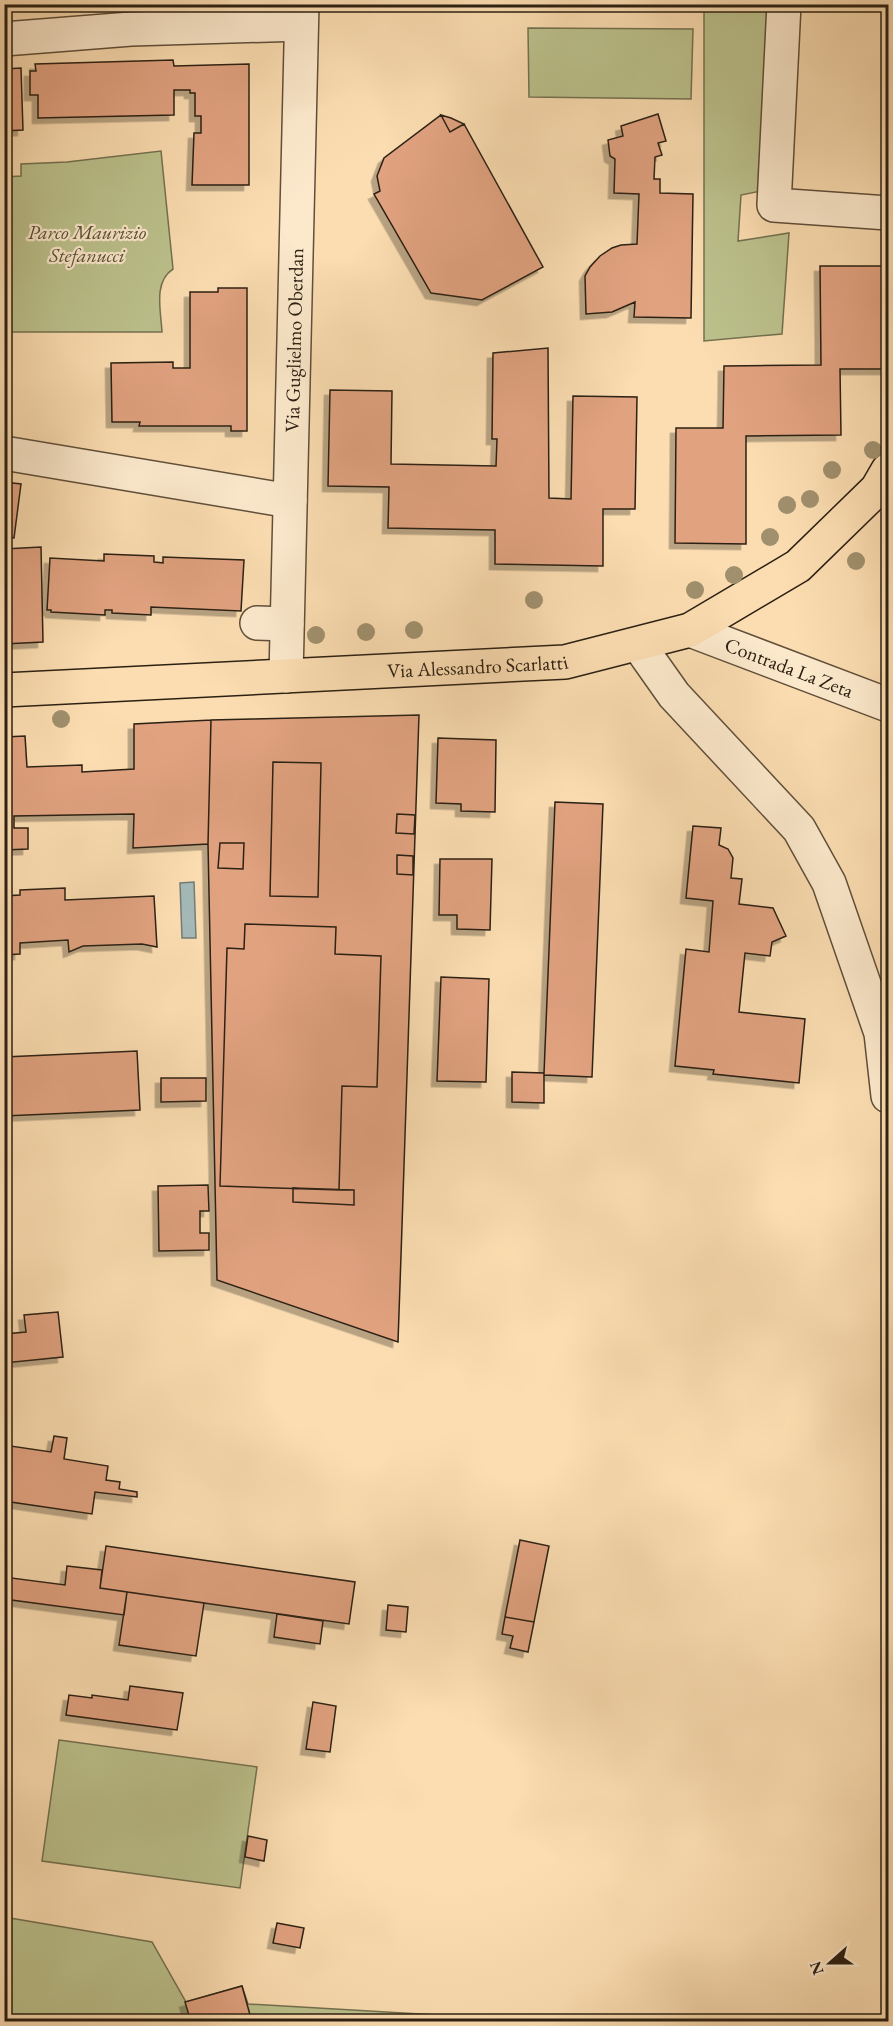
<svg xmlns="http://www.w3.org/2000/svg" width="893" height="2026" viewBox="0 0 893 2026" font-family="'EB Garamond',serif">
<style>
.green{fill:#bcc28d;stroke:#747150;stroke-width:1.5}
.water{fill:#a4b9b8;stroke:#747c76;stroke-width:1.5}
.building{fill:#e1a280;stroke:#2c2013;stroke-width:1.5;filter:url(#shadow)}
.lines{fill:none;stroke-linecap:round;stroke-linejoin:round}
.minor-casing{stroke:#604f3a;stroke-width:36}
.major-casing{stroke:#2c2013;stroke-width:36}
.minor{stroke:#fce9cc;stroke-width:33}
.major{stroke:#fbddb1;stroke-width:33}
.tree{fill:#a1906e}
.labels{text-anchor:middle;stroke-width:4.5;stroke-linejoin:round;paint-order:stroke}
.park-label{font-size:20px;font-style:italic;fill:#575138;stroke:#fce9cc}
.street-label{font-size:20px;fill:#2c2013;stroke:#fce9cc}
</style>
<defs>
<filter id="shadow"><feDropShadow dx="-5.5" dy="5.5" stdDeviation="0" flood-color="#0004"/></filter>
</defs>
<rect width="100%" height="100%" fill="#fbddb1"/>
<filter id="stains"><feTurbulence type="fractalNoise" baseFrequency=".00333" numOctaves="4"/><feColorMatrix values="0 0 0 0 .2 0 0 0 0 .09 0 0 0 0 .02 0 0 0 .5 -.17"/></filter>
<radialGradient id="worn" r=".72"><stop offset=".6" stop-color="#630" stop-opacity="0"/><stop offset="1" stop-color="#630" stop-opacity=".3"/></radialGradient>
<path class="green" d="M 704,5 L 767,5 L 761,191 L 741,195 L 738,241 L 789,233 L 782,334 L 704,341 Z
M 528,28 L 693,29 L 691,99 L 529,97 Z
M 161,151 L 173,269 C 153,282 161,311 162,332 L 5,332 L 5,177 L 21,176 L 21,164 L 67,162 Z
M 59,1740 L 257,1767 L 240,1888 L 42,1861 Z
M 4,1917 L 152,1942 L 186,2002 L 242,1986 L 248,2004 L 538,2021 L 5,2021 Z"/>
<path class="water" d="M 194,882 L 196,938 L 182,938 L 180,883 Z"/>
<path class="building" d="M 173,60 L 174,66 L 249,64 L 249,185 L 192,185 L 194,133 L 201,133 L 201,116 L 195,116 L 195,93 L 190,93 L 190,90 L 174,90 L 174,115 L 38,118 L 38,95 L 30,95 L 30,71 L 36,71 L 35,64 Z
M 21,68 L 23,130 L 4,131 L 4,69 Z
M 658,114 L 666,141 L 658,143 L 662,155 L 655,157 L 654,179 L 660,179 L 660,193 L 693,194 L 691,318 L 634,317 L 635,302 L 612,312 L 586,314 L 585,276 L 590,267 L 600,256 L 612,248 L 621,245 L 637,244 L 639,194 L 614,193 L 615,159 L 610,156 L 608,140 L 623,136 L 621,126 Z
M 441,115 L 450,132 L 464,124 L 543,267 L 482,300 L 431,293 L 374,194 L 380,191 L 377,176 L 384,158 Z
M 441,115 L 451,118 L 464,124 L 450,132 Z
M 820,266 L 885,266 L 886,369 L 840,369 L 841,435 L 746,436 L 746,544 L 675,543 L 676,428 L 723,428 L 724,366 L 821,365 Z
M 218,288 L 247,288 L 247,431 L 231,431 L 231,426 L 139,426 L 140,422 L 112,422 L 111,363 L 173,362 L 173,368 L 190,368 L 190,292 L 218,292 Z
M 548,348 L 549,498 L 571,499 L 573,396 L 637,397 L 635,509 L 603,509 L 603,566 L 495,564 L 495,530 L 388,528 L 389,487 L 328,486 L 330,390 L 392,391 L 391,464 L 496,466 L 497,439 L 492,439 L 493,353 Z
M 4,482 L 21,484 L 14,538 L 4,537 Z
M 41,547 L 43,642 L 4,644 L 4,549 Z
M 104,554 L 154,556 L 154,562 L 163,563 L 163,557 L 244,560 L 241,611 L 151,607 L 151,615 L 112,613 L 112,610 L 105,610 L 105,615 L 51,612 L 51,610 L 47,610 L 50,558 L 104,561 Z
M 419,715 L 401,1256 L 398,1342 L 217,1280 L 208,844 L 211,720 Z
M 211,720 L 208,844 L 133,848 L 134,814 L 14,816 L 14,828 L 28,828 L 28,849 L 4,850 L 4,737 L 25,736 L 27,767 L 82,765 L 82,772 L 134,769 L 134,724 Z
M 438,738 L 496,740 L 495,812 L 461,811 L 461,804 L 436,803 Z
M 273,762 L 321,763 L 318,897 L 270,896 Z
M 555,802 L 603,804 L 592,1077 L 544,1075 L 544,1073 Z
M 397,814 L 415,815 L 414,834 L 396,833 Z
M 693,826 L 721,828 L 719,845 L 728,849 L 733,858 L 731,878 L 742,879 L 739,904 L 773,908 L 786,936 L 772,942 L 770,956 L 745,953 L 739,1012 L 805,1019 L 799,1083 L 713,1074 L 714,1070 L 675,1066 L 686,949 L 709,952 L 713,901 L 686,898 Z
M 220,843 L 244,843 L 243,869 L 218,868 Z
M 397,855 L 413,856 L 413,875 L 397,874 Z
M 440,859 L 492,859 L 490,930 L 457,929 L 457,915 L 439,915 Z
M 65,888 L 65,900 L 154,896 L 157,947 L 142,944 L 83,946 L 69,952 L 68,940 L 20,943 L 20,954 L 4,955 L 4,896 L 20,895 L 20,890 Z
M 245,924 L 336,927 L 335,954 L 381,956 L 377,1087 L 342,1086 L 339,1190 L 220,1186 L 227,948 L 244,949 Z
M 441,977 L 489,979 L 486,1082 L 437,1081 Z
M 137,1051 L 140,1110 L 4,1116 L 4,1057 Z
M 512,1072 L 544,1073 L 544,1103 L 512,1102 Z
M 161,1078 L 206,1078 L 206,1101 L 161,1102 Z
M 208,1185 L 209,1211 L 200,1211 L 200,1233 L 209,1233 L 209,1250 L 159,1251 L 158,1186 Z
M 293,1188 L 354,1190 L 354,1205 L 293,1202 Z
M 58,1312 L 63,1357 L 4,1363 L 4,1334 L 26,1332 L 24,1315 Z
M 54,1436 L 67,1438 L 64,1459 L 108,1466 L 106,1480 L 120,1482 L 119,1489 L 137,1492 L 137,1497 L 95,1492 L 92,1514 L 4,1501 L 4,1445 L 51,1452 Z
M 520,1540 L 549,1546 L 534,1622 L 505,1617 Z
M 106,1546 L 355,1582 L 349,1624 L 100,1588 Z
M 67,1566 L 102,1570 L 100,1588 L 127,1592 L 124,1615 L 4,1599 L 4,1577 L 65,1585 Z
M 127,1592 L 204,1603 L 196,1656 L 119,1645 Z
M 388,1605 L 408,1607 L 406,1632 L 386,1630 Z
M 277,1614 L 323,1621 L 320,1644 L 274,1637 Z
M 505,1617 L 534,1622 L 528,1652 L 510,1648 L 513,1636 L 502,1634 Z
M 130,1686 L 183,1693 L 177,1730 L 66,1715 L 69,1695 L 92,1698 L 92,1695 L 128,1700 Z
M 313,1702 L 336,1706 L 330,1752 L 306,1749 Z
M 248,1836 L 267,1840 L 264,1861 L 245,1857 Z
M 277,1923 L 304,1928 L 300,1948 L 273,1943 Z
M 242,1986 L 252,2022 L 191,2022 L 185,2002 Z"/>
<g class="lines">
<defs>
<g id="minor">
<path d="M 784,4 L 774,205 L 888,213"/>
<path d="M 4,39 L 131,29 L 301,24"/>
<path d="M 4,453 L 290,501"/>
<path d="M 257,623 L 287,624"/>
<path id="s1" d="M 690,630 L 888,705"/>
<path d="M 638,644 L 674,695 L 799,829 L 829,883 L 881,1033 L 888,1096"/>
<path id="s2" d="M 286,676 L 302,4"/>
</g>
<g id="major">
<path id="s3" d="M 4,690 L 565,662 L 690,630 L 798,566 L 877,489 L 888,470"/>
</g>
</defs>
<use href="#minor" class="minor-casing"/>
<use href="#major" class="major-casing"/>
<use href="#minor" class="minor"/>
<use href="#major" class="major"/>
</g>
<g class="tree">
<circle cx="873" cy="450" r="9"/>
<circle cx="832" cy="470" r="9"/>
<circle cx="810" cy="499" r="9"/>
<circle cx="787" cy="505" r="9"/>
<circle cx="770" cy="537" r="9"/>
<circle cx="856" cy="561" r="9"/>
<circle cx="734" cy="575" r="9"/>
<circle cx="695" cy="590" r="9"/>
<circle cx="534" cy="600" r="9"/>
<circle cx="414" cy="630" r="9"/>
<circle cx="366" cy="632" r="9"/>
<circle cx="316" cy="635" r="9"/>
<circle cx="61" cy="719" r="9"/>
</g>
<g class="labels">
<g class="park-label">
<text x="87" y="239">Parco Maurizio<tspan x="87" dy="23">Stefanucci</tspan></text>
</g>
<g class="street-label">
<text dy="7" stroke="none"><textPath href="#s2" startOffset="336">Via Guglielmo Oberdan</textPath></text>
<text dy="7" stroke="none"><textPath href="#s3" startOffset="474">Via Alessandro Scarlatti</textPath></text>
<text dy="7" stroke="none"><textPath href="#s1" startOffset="106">Contrada La Zeta</textPath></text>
</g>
</g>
<rect width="893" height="2026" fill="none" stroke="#fbddb1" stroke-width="24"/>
<rect x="6" y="6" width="881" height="2014" fill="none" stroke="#2c2013" stroke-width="3"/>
<rect x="12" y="12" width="869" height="2002" fill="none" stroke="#2c2013" stroke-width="1.5"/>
<g transform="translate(830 1963) rotate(249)" stroke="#fce9cc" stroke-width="4.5" paint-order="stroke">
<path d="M0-4.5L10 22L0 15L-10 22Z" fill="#2c2013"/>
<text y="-9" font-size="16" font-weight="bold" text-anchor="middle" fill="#2c2013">N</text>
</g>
<rect width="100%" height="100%" filter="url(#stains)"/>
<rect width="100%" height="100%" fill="url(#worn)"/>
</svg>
